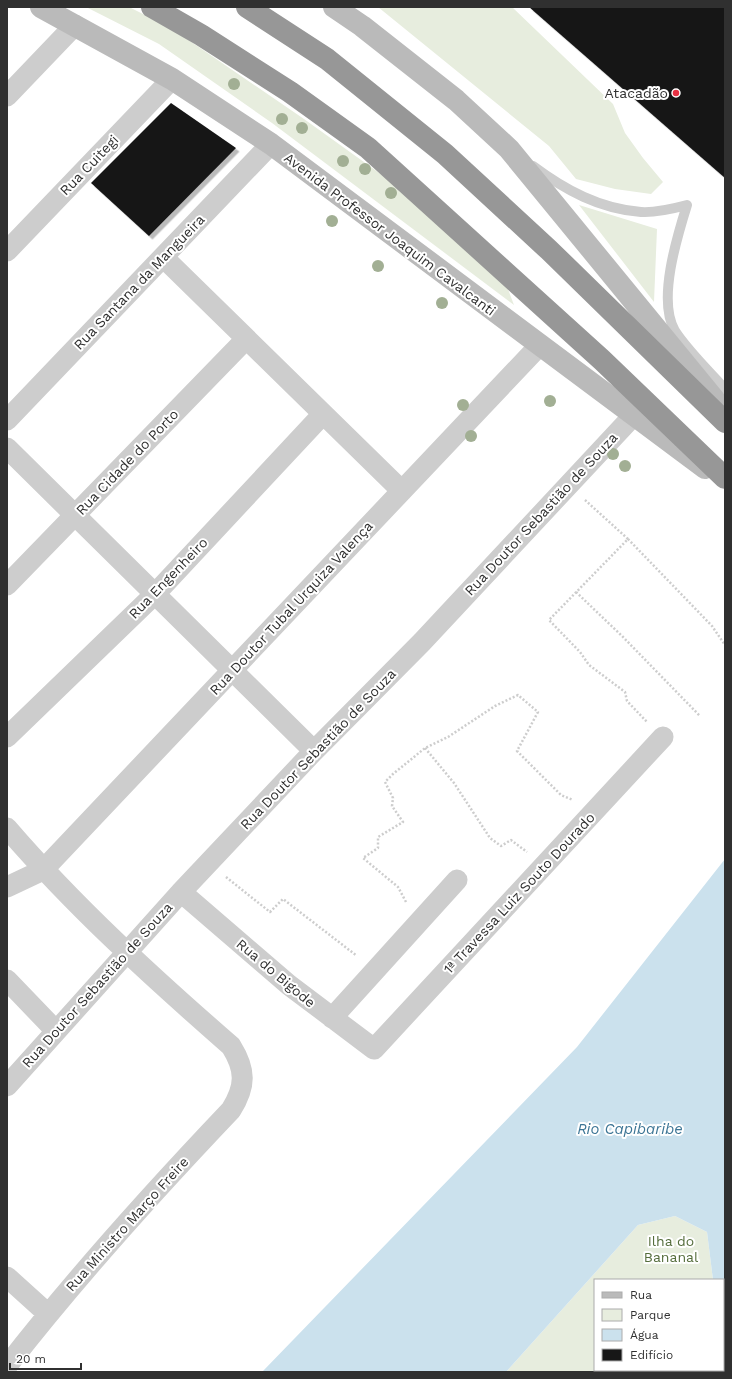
<svg xmlns="http://www.w3.org/2000/svg" width="732" height="1379" viewBox="0 0 732 1379" font-family="'Work Sans',sans-serif">
<style>
.green{fill:#e7edde}
.water{fill:#cbe1ed}
.building{fill:#171717;filter:url(#shadow)}
.lines{fill:none;stroke-linecap:round;stroke-linejoin:round}
.path{stroke:#cdcdcd;stroke-width:2.5;stroke-dasharray:2 2;stroke-linecap:butt}
.lane{stroke:#cdcdcd;stroke-width:10}
.street{stroke:#cdcdcd;stroke-width:21}
.secondary{stroke:#bababa;stroke-width:22}
.highway{stroke:#979797;stroke-width:22}
.tree{fill:#a2af94}
.poi-dot{fill:#e83143;stroke:#fff;stroke-width:1.5}
.labels{text-anchor:middle;stroke-width:4;stroke-linejoin:round;paint-order:stroke}
.poi-label{font-size:14px;fill:#303030;stroke:#fff;text-anchor:end}
.street-label{font-size:14px;fill:#303030;stroke:#fff}
.park-label{font-size:14px;fill:#556d3c;stroke:#fff}
.water-label{font-size:15px;font-style:italic;fill:#3c7595;stroke:#fff}
</style>
<defs>
<filter id="shadow"><feDropShadow dx="3.5" dy="3.5" stdDeviation="0" flood-color="#0004"/></filter>
</defs>
<rect width="100%" height="100%" fill="#fff"/>
<path class="green" d="M 86,7 L 129,7 L 171,28 L 304,119 L 389,180 L 506,284 L 514,305 L 272,123 L 159,44 Z
M 378,7 L 512,7 L 613,104 L 625,133 L 643,158 L 663,182 L 651,194 L 615,189 L 576,179 L 549,146 Z
M 579,205 L 657,229 L 654,302 Z
M 675,1216 L 707,1232 L 713,1280 L 595,1280 L 595,1370 L 723,1370 L 723,1318 L 725,1321 L 725,1372 L 506,1372 L 638,1225 Z"/>
<path class="water" d="M 725,859 L 725,1321 L 723,1318 L 723,1280 L 713,1280 L 707,1232 L 675,1216 L 638,1225 L 506,1372 L 262,1372 L 577,1047 Z"/>
<path class="building" d="M 529,7 L 725,7 L 725,178 Z
M 171,103 L 236,148 L 149,236 L 91,183 Z"/>
<g class="lines">
<path class="path" d="M 585,500 L 628,539 L 549,620 L 580,652 L 589,665 L 625,692 L 627,701 L 647,722
M 628,539 L 712,626 L 725,645
M 576,592 L 622,636 L 700,716
M 425,748 L 454,783 L 490,838 L 501,846 L 511,840 L 527,852
M 226,877 L 270,912 L 283,899 L 357,956
M 406,902 L 398,887 L 363,858 L 378,848 L 378,837 L 403,822 L 392,806 L 393,798 L 385,782 L 393,774 L 425,748 L 448,737 L 495,706 L 518,695 L 538,712 L 517,751 L 561,795 L 573,800"/>
<path class="lane" d="M 533,166 C 565,190 600,209 641,212 C 656,213 672,209 687,205 C 677,237 657,301 675,331 C 688,351 709,371 725,389"/>
<path class="street" d="M 7,96 L 75,25
M 7,251 L 172,79
M 163,257 L 402,491
M 7,420 L 271,144
M 7,448 L 314,751
M 7,585 L 246,339
M 7,737 L 155,594 L 323,414
M 7,828 C 75,907 152,977 231,1046 C 246,1070 246,1086 231,1110 C 153,1192 77,1276 7,1366
M 7,887 L 43,870 L 539,346
M 181,892 L 289,985 L 374,1049 L 663,737
M 7,980 L 56,1031
M 332,1018 L 457,880
M 7,1086 L 181,892 L 314,751 L 422,642 L 633,416
M 7,1277 L 48,1314"/>
<path class="secondary" d="M 41,7 L 172,79 L 271,144 L 705,468
M 334,7 L 362,26 L 456,100 L 509,149 L 718,404"/>
<path class="highway" d="M 152,7 L 201,35 L 290,92 L 368,148 L 602,360 L 725,478
M 247,7 L 327,59 L 445,154 L 549,250 L 725,422"/>
</g>
<g class="tree">
<circle cx="234" cy="84" r="6"/>
<circle cx="282" cy="119" r="6"/>
<circle cx="302" cy="128" r="6"/>
<circle cx="343" cy="161" r="6"/>
<circle cx="365" cy="169" r="6"/>
<circle cx="391" cy="193" r="6"/>
<circle cx="332" cy="221" r="6"/>
<circle cx="378" cy="266" r="6"/>
<circle cx="442" cy="303" r="6"/>
<circle cx="550" cy="401" r="6"/>
<circle cx="463" cy="405" r="6"/>
<circle cx="471" cy="436" r="6"/>
<circle cx="613" cy="454" r="6"/>
<circle cx="625" cy="466" r="6"/>
</g>
<circle class="poi-dot" cx="676" cy="93" r="4"/>
<g class="labels">
<g class="poi-label">
<text x="668" y="98">Atacadão</text>
</g>
<g class="street-label">
<text transform="translate(89 165) rotate(-46)" y="5">Rua Cuitegi</text>
<text transform="translate(390 234) rotate(37)" y="5">Avenida Professor Joaquim Cavalcanti</text>
<text transform="translate(139 282) rotate(-46)" y="5">Rua Santana da Mangueira</text>
<text transform="translate(127 462) rotate(-46)" y="5">Rua Cidade do Porto</text>
<text transform="translate(541 514) rotate(-47)" y="5">Rua Doutor Sebastião de Souza</text>
<text transform="translate(168 578) rotate(-46)" y="5">Rua Engenheiro</text>
<text transform="translate(291 608) rotate(-47)" y="5">Rua Doutor Tubal Urquiza Valença</text>
<text transform="translate(318 749) rotate(-46)" y="5">Rua Doutor Sebastião de Souza</text>
<text transform="translate(519 893) rotate(-47)" y="5">1ª Travessa Luiz Souto Dourado</text>
<text transform="translate(276 973) rotate(40)" y="5">Rua do Bigode</text>
<text transform="translate(97 985) rotate(-48)" y="5">Rua Doutor Sebastião de Souza</text>
<text transform="translate(127 1224) rotate(-48)" y="5">Rua Ministro Março Freire</text>
</g>
<g class="park-label">
<text x="671" y="1246">Ilha do<tspan x="671" dy="16">Bananal</tspan></text>
</g>
<g class="water-label">
<text x="630" y="1134">Rio Capibaribe</text>
</g>
</g>
<rect width="732" height="1379" fill="none" stroke="#303030" stroke-width="16"/>
<rect x="594" y="1279" width="130" height="92" fill="#ffffff" stroke="#acacac"/>
<rect x="602" y="1292" width="20" height="6" fill="#bababa" stroke="#acacac"/>
<text x="630" y="1299" font-size="12" fill="#303030">Rua</text>
<rect x="602" y="1309" width="20" height="12" fill="#e7edde" stroke="#acacac"/>
<text x="630" y="1319" font-size="12" fill="#303030">Parque</text>
<rect x="602" y="1329" width="20" height="12" fill="#cbe1ed" stroke="#acacac"/>
<text x="630" y="1339" font-size="12" fill="#303030">Água</text>
<rect x="602" y="1349" width="20" height="12" fill="#171717" stroke="#acacac"/>
<text x="630" y="1359" font-size="12" fill="#303030">Edifício</text>
<path d="M10 1363v6h71v-6" fill="none" stroke="#303030" stroke-width="2"/>
<text x="16" y="1363" font-size="12" fill="#303030" stroke="#ffffff" stroke-width="3" paint-order="stroke">20 m</text>
</svg>
